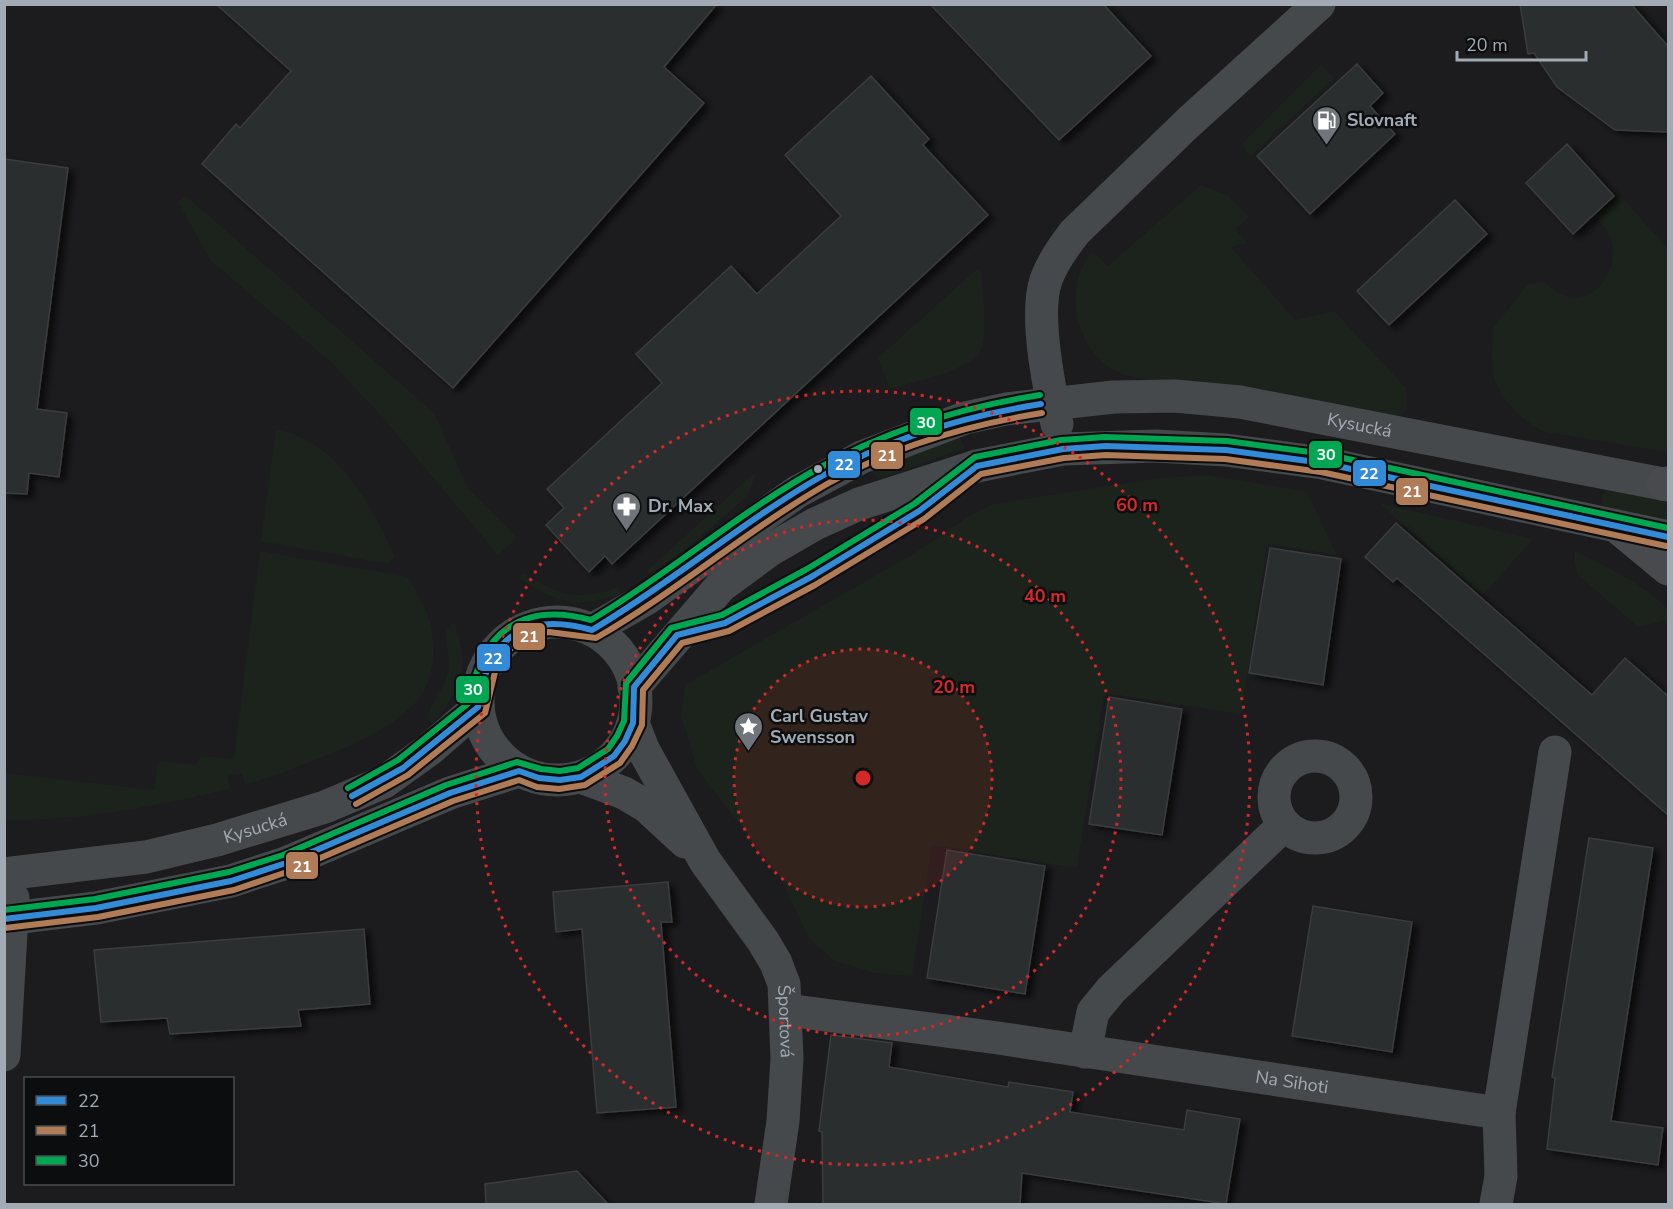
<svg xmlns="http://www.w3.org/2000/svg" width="1673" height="1209" viewBox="0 0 1673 1209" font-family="'Nunito Sans',sans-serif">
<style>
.built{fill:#1c1c1e;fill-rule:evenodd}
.green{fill:#1c231c}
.building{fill:#2c2d2e;stroke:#3a3d3e;stroke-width:1.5;filter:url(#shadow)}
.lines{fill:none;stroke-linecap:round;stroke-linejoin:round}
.minor{stroke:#46494b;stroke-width:33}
.major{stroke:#484a4d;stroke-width:33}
.bus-1-casing{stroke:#0c0d0e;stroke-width:10}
.bus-2-casing{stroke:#0c0d0e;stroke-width:10}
.bus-3-casing{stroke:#0c0d0e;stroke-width:10}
.bus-1{stroke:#338bd7;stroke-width:6}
.bus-2{stroke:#b07c57;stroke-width:6}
.bus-3{stroke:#00a651;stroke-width:6}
.ring{fill:none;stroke:#d62828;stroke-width:3;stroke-dasharray:3 6}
.bus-dot{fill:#a2abb4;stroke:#0c0d0e;stroke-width:2}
.labels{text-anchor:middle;stroke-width:5;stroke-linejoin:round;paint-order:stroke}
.poi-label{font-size:18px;font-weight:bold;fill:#a2abb4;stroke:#0c0d0e;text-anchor:start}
.street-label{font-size:18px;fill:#a2abb4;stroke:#0c0d0e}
.centre{fill:#d62828;stroke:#0c0d0e;stroke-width:3}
.ring-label{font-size:18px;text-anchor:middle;font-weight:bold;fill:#d62828;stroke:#0c0d0e;stroke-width:5;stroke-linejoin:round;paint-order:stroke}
.line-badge{stroke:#0c0d0e;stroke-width:2}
.badge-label{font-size:16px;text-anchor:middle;font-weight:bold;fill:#fff}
</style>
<defs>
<filter id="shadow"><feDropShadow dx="6" dy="4" stdDeviation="3" flood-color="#0009"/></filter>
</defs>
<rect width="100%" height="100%" fill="#121212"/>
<path class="built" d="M 5,5 L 1668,5 L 1668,1204 L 5,1204 ZM 26,1078 L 232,1078 L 232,1184 L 26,1184 Z"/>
<path class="green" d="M 1321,65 L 1334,78 L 1250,157 L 1242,144 Z
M 1201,185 L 1227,195 L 1249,217 L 1235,229 L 1247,243 L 1231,247 L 1295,320 L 1334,311 L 1406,388 L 1407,409 L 1401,415 L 1392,417 C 1335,406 1277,396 1220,386 C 1190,380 1158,384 1129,376 C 1086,365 1068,315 1079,276 C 1081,267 1087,259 1091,251 L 1108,266 Z
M 1620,195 L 1668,249 L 1668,452 L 1544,432 L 1522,418 L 1506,401 L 1494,379 L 1492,355 L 1494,327 L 1528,284 L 1544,282 C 1550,286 1557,293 1563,295 C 1597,308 1622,265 1610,236 C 1608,230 1600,223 1596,218 Z
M 186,196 L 435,414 L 467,487 L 517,538 L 498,555 L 385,420 L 332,363 L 211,261 L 178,202 Z
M 976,270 L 981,272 C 982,290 989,338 980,352 C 968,371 912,382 890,389 L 878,358 Z
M 276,430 C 334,437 374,508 394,556 L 389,564 L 261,541 Z
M 959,438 L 965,446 L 962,449 L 879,479 L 873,473 L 877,467 Z
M 753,474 L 755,477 L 747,496 L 686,549 L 650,574 L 647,571 Z
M 1209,475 L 1307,492 L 1337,555 L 1267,544 L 1241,714 L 1104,693 L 1077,868 L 932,845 L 912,976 L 875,973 L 833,960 L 808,937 L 780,876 L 697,769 L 681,716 L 685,685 L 918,551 L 966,518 L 993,504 L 1159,478 Z
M 1609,490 L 1668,502 L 1668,521 L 1602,507 L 1602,494 Z
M 1379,503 L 1533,539 L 1483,595 Z
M 260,551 L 408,577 C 415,591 426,607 430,622 C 436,648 435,680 417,701 C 379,742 310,761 259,781 L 245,784 L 242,773 L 227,776 L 230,789 C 155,806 82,821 5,820 L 5,773 L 154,790 L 158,761 L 196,765 L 201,756 L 234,759 Z
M 1575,551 C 1608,568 1642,583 1668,609 L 1668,620 L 1638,627 L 1578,575 L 1575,563 Z
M 524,573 C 559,596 577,601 617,588 L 621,594 C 576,609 558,604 519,578 Z
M 454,623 C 471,665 461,691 432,724 L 428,717 C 431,702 444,689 448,673 C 451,657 444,644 447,629 Z"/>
<path class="building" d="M 216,4 L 717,4 L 664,67 L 704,103 L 453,388 L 202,164 L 236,124 L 240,128 L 291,71 Z
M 930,4 L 1103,4 L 1151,56 L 1059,140 Z
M 1520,4 L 1631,4 L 1668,46 L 1668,132 L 1615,130 L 1557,87 L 1534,53 L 1528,54 Z
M 1357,64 L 1383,93 L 1370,106 L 1395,134 L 1310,214 L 1257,156 Z
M 871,76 L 929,139 L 923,145 L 988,215 L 612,564 L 605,556 L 589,572 L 546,525 L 564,508 L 547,489 L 662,383 L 636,354 L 731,266 L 757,294 L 841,216 L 785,155 Z
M 1567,144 L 1614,196 L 1573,234 L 1526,183 Z
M 4,159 L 68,168 L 37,409 L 67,413 L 59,477 L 29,473 L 27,494 L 4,493 Z
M 1455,200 L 1487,234 L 1389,325 L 1357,291 Z
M 1396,523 L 1592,695 L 1625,658 L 1668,696 L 1668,815 L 1428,605 L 1397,578 L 1393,582 L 1365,557 Z
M 1270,548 L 1341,559 L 1323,685 L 1249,673 Z
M 1109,697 L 1182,709 L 1162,835 L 1089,824 Z
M 1589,838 L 1653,848 L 1611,1121 L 1663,1128 L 1658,1165 L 1547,1149 L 1555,1078 L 1552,1077 Z
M 947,850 L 1045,866 L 1025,994 L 927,978 Z
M 668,882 L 672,922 L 661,922 L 676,1107 L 597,1113 L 582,929 L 556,932 L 553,892 Z
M 1313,906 L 1412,922 L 1392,1052 L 1292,1036 Z
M 364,929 L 370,1004 L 298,1010 L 301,1026 L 170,1034 L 167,1018 L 101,1022 L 94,950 Z
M 831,1035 L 892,1043 L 889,1067 L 1008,1087 L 1009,1082 L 1073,1092 L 1070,1112 L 1184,1130 L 1187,1110 L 1240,1119 L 1226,1204 L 1022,1173 L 1020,1204 L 823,1204 L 822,1132 L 819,1131 Z
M 577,1171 L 608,1204 L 486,1204 L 485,1184 Z"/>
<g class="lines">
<g class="minor">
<path d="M 1057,424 C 1049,387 1034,315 1046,280 C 1052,263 1064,246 1075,232 L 1189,122 L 1319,4"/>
<circle cx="557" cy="701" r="79"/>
<path id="s1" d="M 592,630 L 646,599 L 797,492 L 862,457 L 965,418 L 1006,409 L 1114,397 L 1175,396 L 1240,402 L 1668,485"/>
<path d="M 634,687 L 721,586 L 770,550 L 815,524 L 859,504 L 977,466 L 1063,449 L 1156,446 L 1226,450 L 1323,463 L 1668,537"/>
<path id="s2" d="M 633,723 L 643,749 L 705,861 L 763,941 L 776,963 L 784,984 L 787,1059 L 783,1121 L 771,1204"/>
<circle cx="1315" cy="797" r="41"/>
<path d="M 581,777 L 624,793 L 646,806 L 685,842"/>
<path id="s3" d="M 4,874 L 146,857 L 217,840 L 325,807 L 384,782 L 430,749 L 478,707"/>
<path d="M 4,919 L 96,908 L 231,881 L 286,863 L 450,793 L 519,771"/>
<path id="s4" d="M 787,1010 L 998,1038 L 1499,1113"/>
<path d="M 1085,1052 L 1093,1012 L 1111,990 L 1284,825"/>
<path d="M 4,1055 L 13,898"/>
<path d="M 1496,1204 L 1501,1176 L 1499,1113 L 1555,752"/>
</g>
<path class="major" d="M 1663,484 L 1668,483
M 1616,526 L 1668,569"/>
<defs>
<path id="bus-1" d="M 352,796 L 403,768 L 478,707 C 487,638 524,611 592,630 C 671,583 742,522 822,476 C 890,438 965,416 1041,404
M 4,919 L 96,908 L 231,881 L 286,863 L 450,793 L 519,771 L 539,778 L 560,780 L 581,777 L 614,756 L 625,741 L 633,723 L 634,687 L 677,635 L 725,623 L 811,577 L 919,511 L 977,466 L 1063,449 L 1106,446 L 1226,450 L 1323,463 L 1668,537"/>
<path id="bus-2" d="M 356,804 L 408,775 L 485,713 L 496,668 L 506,653 L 518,642 L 532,635 L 549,632 L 596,638 C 676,592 747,530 827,484 C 894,446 967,425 1042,413
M 5,928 L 98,917 L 234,890 L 290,871 L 453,801 L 519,780 L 537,787 L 559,789 L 585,785 L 620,763 L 632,746 L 642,725 L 643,690 L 682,643 L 729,631 L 815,585 L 924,519 L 981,474 L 1064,458 L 1106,455 L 1225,459 L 1321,472 L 1666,546"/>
<path id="bus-3" d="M 348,788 L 398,760 L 470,702 C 479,633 522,601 591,620 C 669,574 739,512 819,468 C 888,430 962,407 1040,395
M 4,910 L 95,899 L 229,872 L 283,855 L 446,785 L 517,762 L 541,769 L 560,771 L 578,768 L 608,749 L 617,736 L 624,721 L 626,683 L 671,628 L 722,615 L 807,569 L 914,504 L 975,457 L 1061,440 L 1105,437 L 1227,441 L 1325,454 L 1668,528"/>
</defs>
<use href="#bus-1" class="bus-1-casing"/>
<use href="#bus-2" class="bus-2-casing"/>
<use href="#bus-3" class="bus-3-casing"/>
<use href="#bus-1" class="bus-1"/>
<use href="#bus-2" class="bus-2"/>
<use href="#bus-3" class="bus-3"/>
</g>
<circle cx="863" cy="778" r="129" fill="#d62828" fill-opacity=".12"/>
<g class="ring">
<circle cx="863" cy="778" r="129"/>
<circle cx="863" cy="778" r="258"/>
<circle cx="863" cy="778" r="387"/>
</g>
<defs>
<symbol id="fuel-pin" viewBox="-11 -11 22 30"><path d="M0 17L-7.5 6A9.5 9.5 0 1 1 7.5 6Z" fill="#70757b" stroke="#0c0d0e"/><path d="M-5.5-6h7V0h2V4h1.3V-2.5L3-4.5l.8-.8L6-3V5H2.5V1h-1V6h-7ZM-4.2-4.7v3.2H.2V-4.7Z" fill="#fff"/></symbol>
<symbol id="pharmacy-pin" viewBox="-11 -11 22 30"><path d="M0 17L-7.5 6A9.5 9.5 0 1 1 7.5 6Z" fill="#70757b" stroke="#0c0d0e"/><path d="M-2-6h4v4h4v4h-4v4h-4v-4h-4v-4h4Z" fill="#fff"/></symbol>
<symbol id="sight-pin" viewBox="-11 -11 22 30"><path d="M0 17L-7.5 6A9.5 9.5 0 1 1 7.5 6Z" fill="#70757b" stroke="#0c0d0e"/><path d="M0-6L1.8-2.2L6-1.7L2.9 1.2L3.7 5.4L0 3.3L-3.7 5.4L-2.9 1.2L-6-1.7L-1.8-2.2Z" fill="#fff"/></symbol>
</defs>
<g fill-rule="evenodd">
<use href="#fuel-pin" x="1310" y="104" width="33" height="45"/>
<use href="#pharmacy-pin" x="610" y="490" width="33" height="45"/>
<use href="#sight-pin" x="732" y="710" width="33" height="45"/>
</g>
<circle class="bus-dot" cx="818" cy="469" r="5"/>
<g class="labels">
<g class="poi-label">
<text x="1347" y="126">Slovnaft</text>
<text x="648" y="512">Dr. Max</text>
<text x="770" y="722">Carl Gustav<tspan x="770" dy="21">Swensson</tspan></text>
</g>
<g class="street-label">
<text dy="6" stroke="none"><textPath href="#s1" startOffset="830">Kysucká</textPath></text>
<text dy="6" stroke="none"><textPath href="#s3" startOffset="256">Kysucká</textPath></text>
<text dy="6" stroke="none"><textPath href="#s2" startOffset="340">Športová</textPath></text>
<text dy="6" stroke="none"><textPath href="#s4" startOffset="510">Na Sihoti</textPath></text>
</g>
</g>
<circle cx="863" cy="778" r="9" class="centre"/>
<g class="ring-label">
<text x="1137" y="511">60 m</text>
<text x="1045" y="602">40 m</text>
<text x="954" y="693">20 m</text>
</g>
<g class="line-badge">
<rect x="909" y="407" width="34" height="29" rx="6" fill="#00a651"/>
<rect x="1308" y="440" width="35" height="29" rx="6" fill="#00a651"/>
<rect x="870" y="441" width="34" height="29" rx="6" fill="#b07c57"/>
<rect x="827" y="450" width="34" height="29" rx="6" fill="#338bd7"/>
<rect x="1352" y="459" width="35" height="28" rx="6" fill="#338bd7"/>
<rect x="1395" y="477" width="34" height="29" rx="6" fill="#b07c57"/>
<rect x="512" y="622" width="34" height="29" rx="6" fill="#b07c57"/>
<rect x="476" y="643" width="35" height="29" rx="6" fill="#338bd7"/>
<rect x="455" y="675" width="35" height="29" rx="6" fill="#00a651"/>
<rect x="285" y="851" width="34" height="29" rx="6" fill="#b07c57"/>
</g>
<g class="badge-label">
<text x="926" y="428">30</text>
<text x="1326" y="460">30</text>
<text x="887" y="461">21</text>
<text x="844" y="470">22</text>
<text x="1369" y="479">22</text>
<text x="1412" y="497">21</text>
<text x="529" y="642">21</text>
<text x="493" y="664">22</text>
<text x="473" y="695">30</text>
<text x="302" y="872">21</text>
</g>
<rect width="1673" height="1209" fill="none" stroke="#a2abb4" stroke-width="12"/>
<rect x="24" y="1077" width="210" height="108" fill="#0c0d0e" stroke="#484c50" stroke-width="1.5"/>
<rect x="36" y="1096" width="30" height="9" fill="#338bd7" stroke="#484c50" stroke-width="1.5"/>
<text x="78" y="1107" font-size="18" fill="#a2abb4">22</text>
<rect x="36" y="1126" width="30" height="9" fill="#b07c57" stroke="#484c50" stroke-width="1.5"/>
<text x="78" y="1137" font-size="18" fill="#a2abb4">21</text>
<rect x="36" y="1156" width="30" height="9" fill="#00a651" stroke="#484c50" stroke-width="1.5"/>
<text x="78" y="1167" font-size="18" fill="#a2abb4">30</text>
<path d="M1457 51v9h129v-9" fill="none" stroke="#a2abb4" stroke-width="3"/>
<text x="1466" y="51" font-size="18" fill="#a2abb4" stroke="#0c0d0e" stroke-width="4.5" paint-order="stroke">20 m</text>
</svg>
